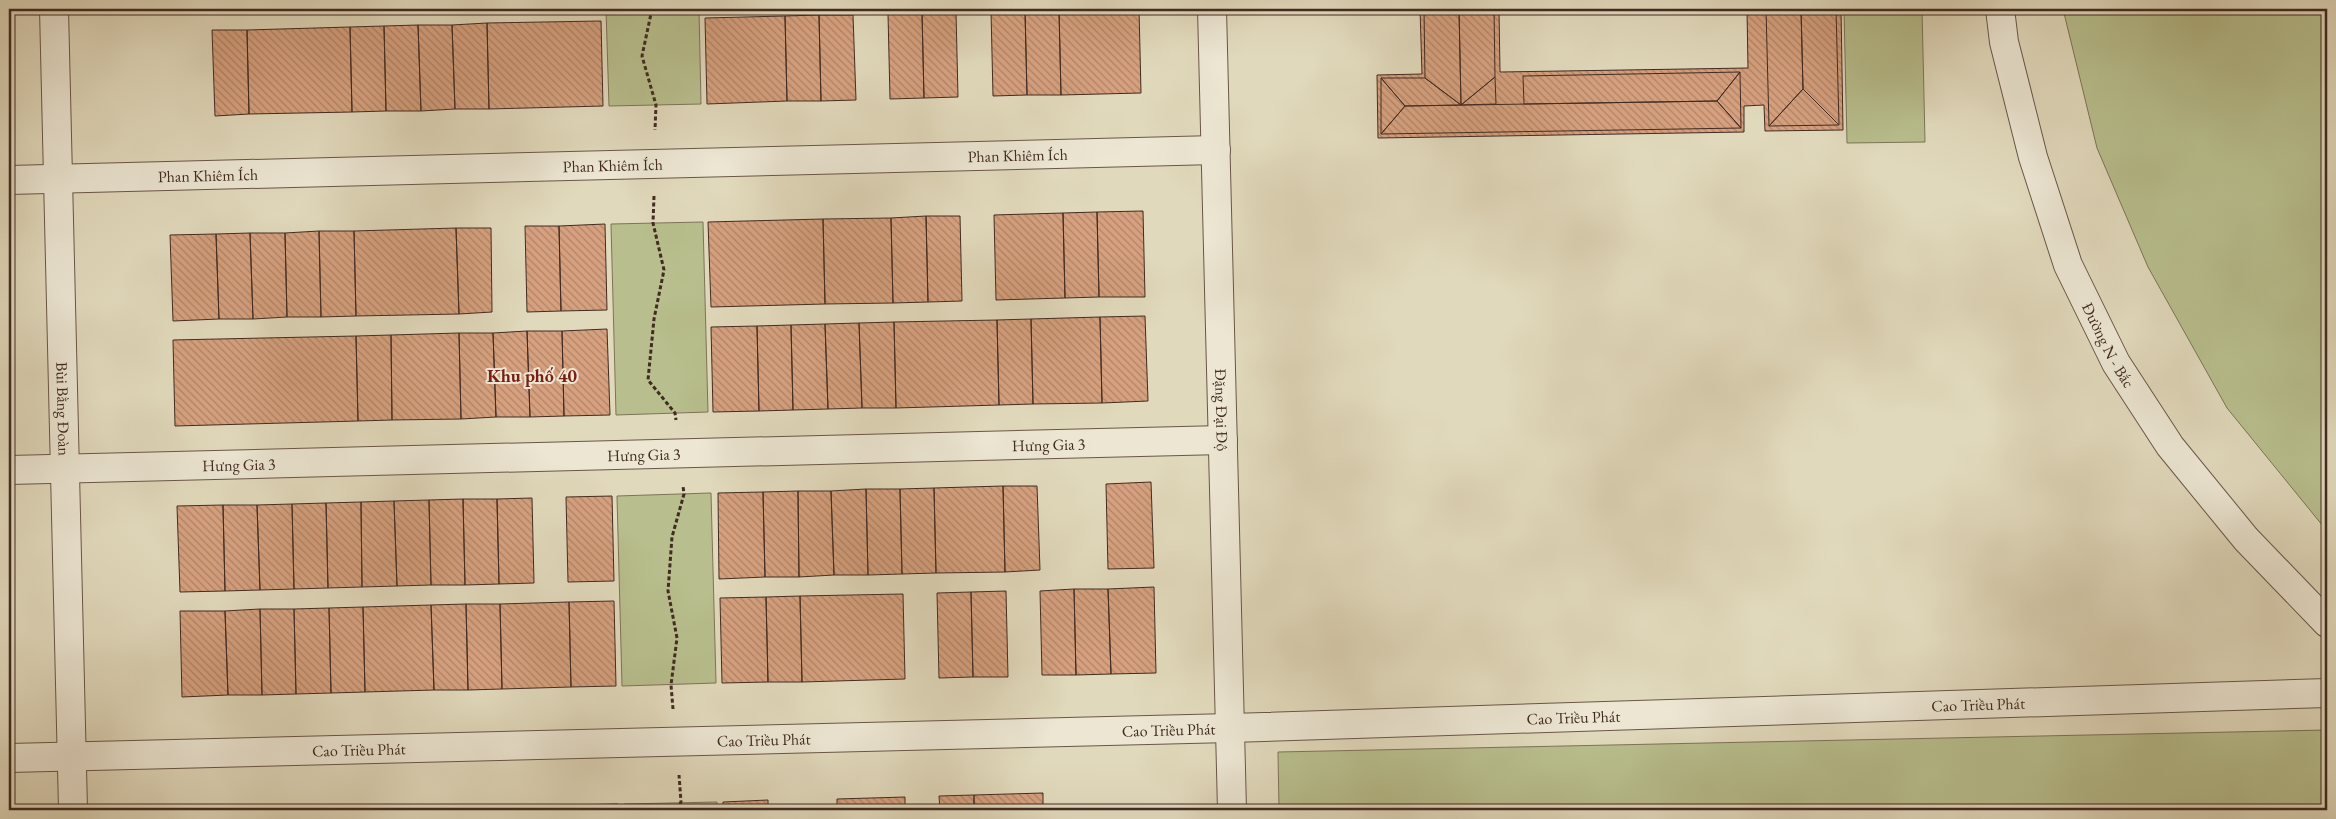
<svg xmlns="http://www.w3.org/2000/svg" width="2336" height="819" viewBox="0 0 2336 819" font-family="'EB Garamond',serif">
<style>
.green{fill:#b8be8d;stroke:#7d7458}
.building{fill:url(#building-back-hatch);stroke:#422b22}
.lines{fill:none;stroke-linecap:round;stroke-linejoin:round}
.minor-casing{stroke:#6a5648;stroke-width:30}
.path{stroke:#422b22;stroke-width:3;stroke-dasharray:4 2.5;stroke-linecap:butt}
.minor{stroke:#ece6d3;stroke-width:28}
.labels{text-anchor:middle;stroke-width:4;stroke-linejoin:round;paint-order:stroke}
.street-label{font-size:16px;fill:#422b22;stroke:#ece6d3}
.neighbourhood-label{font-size:18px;font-weight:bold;fill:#7a1f14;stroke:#ece6d3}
</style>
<defs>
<pattern id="building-back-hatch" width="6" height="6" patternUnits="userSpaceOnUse" patternTransform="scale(1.25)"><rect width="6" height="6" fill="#d7a17f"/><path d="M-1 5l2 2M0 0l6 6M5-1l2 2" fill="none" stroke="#b08368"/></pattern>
</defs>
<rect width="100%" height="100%" fill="#e1d9bc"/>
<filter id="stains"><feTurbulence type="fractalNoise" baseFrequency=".004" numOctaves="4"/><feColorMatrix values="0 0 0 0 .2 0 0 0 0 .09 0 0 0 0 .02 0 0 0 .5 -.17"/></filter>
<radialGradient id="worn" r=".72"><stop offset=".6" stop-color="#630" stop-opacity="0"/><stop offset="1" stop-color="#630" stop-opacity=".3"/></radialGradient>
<path class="green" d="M 606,9 L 699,9 L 701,104 L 609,106 Z
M 1844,9 L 1922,9 L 1925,142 L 1847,143 Z
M 2063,9 L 2327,9 L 2327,531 L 2227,408 L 2148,267 L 2097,148 Z
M 703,222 L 708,412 L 616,415 L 611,224 Z
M 711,493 L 716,683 L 622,686 L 617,496 Z
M 2327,730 L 2327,810 L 1279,810 L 1278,752 Z
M 717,802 L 717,810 L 624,810 L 624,804 Z"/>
<path class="building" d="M 166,9 L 212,9 L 212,11 L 166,11 Z
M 1139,9 L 1141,93 L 1061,95 L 1059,10 Z
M 1420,9 L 1499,9 L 1500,72 L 1748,68 L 1747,9 L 1841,9 L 1843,130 L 1765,131 L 1764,105 L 1744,106 L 1744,132 L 1378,138 L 1377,75 L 1422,74 Z
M 1424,9 L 1459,9 L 1461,105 L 1425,78 Z
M 1459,9 L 1494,9 L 1495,77 L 1461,105 Z
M 1766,9 L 1801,9 L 1803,89 L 1769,126 Z
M 1801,9 L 1836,9 L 1839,125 L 1803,89 Z
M 1025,10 L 1059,10 L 1061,95 L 1027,95 Z
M 1025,10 L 1027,95 L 993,96 L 991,11 Z
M 956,12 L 958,97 L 924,98 L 922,13 Z
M 922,13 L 924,98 L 890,99 L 888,14 Z
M 819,15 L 853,15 L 856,100 L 821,101 Z
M 819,15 L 821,101 L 787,101 L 785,16 Z
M 785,16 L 787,101 L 707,104 L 705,18 Z
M 601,21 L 603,106 L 489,109 L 487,23 Z
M 487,23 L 489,109 L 455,109 L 452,25 Z
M 418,25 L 452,25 L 455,109 L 421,111 Z
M 418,25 L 421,111 L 386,111 L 384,26 Z
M 384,26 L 386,111 L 352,112 L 350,27 Z
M 350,27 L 352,112 L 249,114 L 247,30 Z
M 212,30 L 247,30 L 249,114 L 215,116 Z
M 1740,72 L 1717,101 L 1524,104 L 1523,76 Z
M 1740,72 L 1741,128 L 1717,101 Z
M 1495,77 L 1496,104 L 1461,105 Z
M 1381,78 L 1425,78 L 1461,105 L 1405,106 Z
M 1381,78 L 1405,106 L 1381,134 Z
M 1803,89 L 1839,125 L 1769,126 Z
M 1717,101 L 1741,128 L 1381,134 L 1405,106 Z
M 1143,211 L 1145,297 L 1099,297 L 1097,212 Z
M 1097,212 L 1099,297 L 1065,298 L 1063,213 Z
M 1063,213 L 1065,298 L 996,300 L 994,215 Z
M 926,216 L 960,216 L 962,301 L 928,302 Z
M 926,216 L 928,302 L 893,303 L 891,218 Z
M 891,218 L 893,303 L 825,304 L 823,219 Z
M 823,219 L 825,304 L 711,307 L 708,222 Z
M 605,224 L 607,310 L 561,311 L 559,226 Z
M 525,226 L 559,226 L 561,311 L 527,312 Z
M 456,228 L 459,314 L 356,316 L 354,231 Z
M 456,228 L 491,228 L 492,312 L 459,314 Z
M 319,231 L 354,231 L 356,316 L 321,317 Z
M 319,231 L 321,317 L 287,317 L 285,233 Z
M 250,233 L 253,319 L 219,319 L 216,234 Z
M 250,233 L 285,233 L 287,317 L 253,319 Z
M 216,234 L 219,319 L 173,321 L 170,235 Z
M 1145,316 L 1148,401 L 1102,403 L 1100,317 Z
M 1100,317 L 1102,403 L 1033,404 L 1031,319 Z
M 1031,319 L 1033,404 L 999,405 L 997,320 Z
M 997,320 L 999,405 L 896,408 L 894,322 Z
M 894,322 L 896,408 L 862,408 L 859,323 Z
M 859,323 L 862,408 L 828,409 L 825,324 Z
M 825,324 L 828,409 L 793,410 L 791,325 Z
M 791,325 L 793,410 L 759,411 L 757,326 Z
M 757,326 L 759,411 L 713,412 L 711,327 Z
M 607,329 L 610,415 L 564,416 L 562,331 Z
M 527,331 L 562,331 L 564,416 L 530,417 Z
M 527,331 L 530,417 L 496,417 L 493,333 Z
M 459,333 L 493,333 L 496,417 L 461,419 Z
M 459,333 L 461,419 L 392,420 L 391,335 Z
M 391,335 L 392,420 L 358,421 L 356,336 Z
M 356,336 L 358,421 L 175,426 L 173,340 Z
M 1151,482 L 1154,568 L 1108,569 L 1106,484 Z
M 1003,486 L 1037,486 L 1040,570 L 1005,572 Z
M 1003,486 L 1005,572 L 936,573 L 934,488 Z
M 934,488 L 936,573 L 902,574 L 900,489 Z
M 866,489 L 900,489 L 902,574 L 868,575 Z
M 866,489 L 868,575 L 834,575 L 831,491 Z
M 798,491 L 799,577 L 765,577 L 763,492 Z
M 798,491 L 831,491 L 834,575 L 799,577 Z
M 763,492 L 765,577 L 719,579 L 718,493 Z
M 612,496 L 614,581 L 568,582 L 566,497 Z
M 532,498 L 534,583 L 499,584 L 497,499 Z
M 463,499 L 497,499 L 499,584 L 465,585 Z
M 463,499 L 465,585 L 431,585 L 429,500 Z
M 429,500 L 431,585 L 397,586 L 394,501 Z
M 394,501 L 397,586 L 362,587 L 361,502 Z
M 361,502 L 362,587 L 328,588 L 326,503 Z
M 326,503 L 328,588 L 294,589 L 292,504 Z
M 292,504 L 294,589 L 260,590 L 257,505 Z
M 223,505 L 257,505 L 260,590 L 225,591 Z
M 223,505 L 225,591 L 180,592 L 177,506 Z
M 1154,587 L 1156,673 L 1111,674 L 1108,589 Z
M 1074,589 L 1108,589 L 1111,674 L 1076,675 Z
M 1074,589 L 1076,675 L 1042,675 L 1040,591 Z
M 1006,591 L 1008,677 L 973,677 L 971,592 Z
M 971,592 L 973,677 L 939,678 L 937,593 Z
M 903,594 L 905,679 L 802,682 L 800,596 Z
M 800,596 L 802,682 L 768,682 L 766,597 Z
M 766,597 L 768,682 L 722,683 L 720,598 Z
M 614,601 L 616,686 L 571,687 L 569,602 Z
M 569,602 L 571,687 L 502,689 L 500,604 Z
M 466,604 L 500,604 L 502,689 L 468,690 Z
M 466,604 L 468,690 L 434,690 L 431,605 Z
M 431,605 L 434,690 L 365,692 L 363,607 Z
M 363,607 L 365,692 L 331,693 L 329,608 Z
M 329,608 L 331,693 L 296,694 L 294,609 Z
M 260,609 L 294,609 L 296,694 L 262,695 Z
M 260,609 L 262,695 L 228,695 L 225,611 Z
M 180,611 L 225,611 L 228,695 L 182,697 Z
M 1043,793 L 1043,810 L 974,810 L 974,795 Z
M 974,795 L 974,810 L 940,810 L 939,796 Z
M 905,797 L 905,810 L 837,810 L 837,799 Z
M 768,800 L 768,810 L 723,810 L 723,802 Z
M 618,804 L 618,810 L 573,810 L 572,805 Z
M 504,807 L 504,810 L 436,810 L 436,809 Z"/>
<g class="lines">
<defs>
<g id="minor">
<path id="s1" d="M 54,9 L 73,810"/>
<path id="s2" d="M 1212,9 L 1232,810"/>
<path id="s3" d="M 2000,9 L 2004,42 L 2033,157 L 2068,265 L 2116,363 L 2170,446 L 2246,539 L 2327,623"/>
<path id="s4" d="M 9,180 L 1216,150"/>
<path id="s5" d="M 9,470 L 1223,440"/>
<path id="s6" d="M 9,758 L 1230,728 L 2327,693"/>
</g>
</defs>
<use href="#minor" class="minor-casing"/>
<path class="path" d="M 652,9 L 642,56 L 656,105 L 655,130
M 654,196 L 653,223 L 664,270 L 654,319 L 648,380 L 675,413 L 676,420
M 673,709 L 671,685 L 677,638 L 668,591 L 672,537 L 684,494 L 683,486
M 677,810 L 681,802 L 679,775"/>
<use href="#minor" class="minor"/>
</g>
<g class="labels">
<g class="street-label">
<text dy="6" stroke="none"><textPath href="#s4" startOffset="1009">Phan Khiêm Ích</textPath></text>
<text dy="6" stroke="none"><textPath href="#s4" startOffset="604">Phan Khiêm Ích</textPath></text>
<text dy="6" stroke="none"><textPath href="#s4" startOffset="199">Phan Khiêm Ích</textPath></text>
<text dy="6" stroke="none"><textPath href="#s3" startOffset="355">Đường N - Bắc</textPath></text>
<text dy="6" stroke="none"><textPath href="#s1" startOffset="400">Bùi Bằng Đoàn</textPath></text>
<text dy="6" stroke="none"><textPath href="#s2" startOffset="401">Đặng Đại Độ</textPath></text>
<text dy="6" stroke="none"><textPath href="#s5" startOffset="1040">Hưng Gia 3</textPath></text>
<text dy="6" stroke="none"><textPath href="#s5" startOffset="635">Hưng Gia 3</textPath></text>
<text dy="6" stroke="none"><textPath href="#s5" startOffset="230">Hưng Gia 3</textPath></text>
<text dy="6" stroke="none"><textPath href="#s6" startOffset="1970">Cao Triều Phát</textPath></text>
<text dy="6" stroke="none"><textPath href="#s6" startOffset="1565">Cao Triều Phát</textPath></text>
<text dy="6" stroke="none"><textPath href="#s6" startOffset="1160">Cao Triều Phát</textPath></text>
<text dy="6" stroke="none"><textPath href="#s6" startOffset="755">Cao Triều Phát</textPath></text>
<text dy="6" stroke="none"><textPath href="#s6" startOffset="350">Cao Triều Phát</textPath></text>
</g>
<g class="neighbourhood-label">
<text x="532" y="382">Khu phố 40</text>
</g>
</g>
<rect width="2336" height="819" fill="none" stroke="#e1d9bc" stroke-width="30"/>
<rect x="10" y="10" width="2316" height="799" fill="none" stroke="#422b22" stroke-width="2.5"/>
<rect x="15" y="15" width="2306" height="789" fill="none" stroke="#422b22"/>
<rect width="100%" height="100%" filter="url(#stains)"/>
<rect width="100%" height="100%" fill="url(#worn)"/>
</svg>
